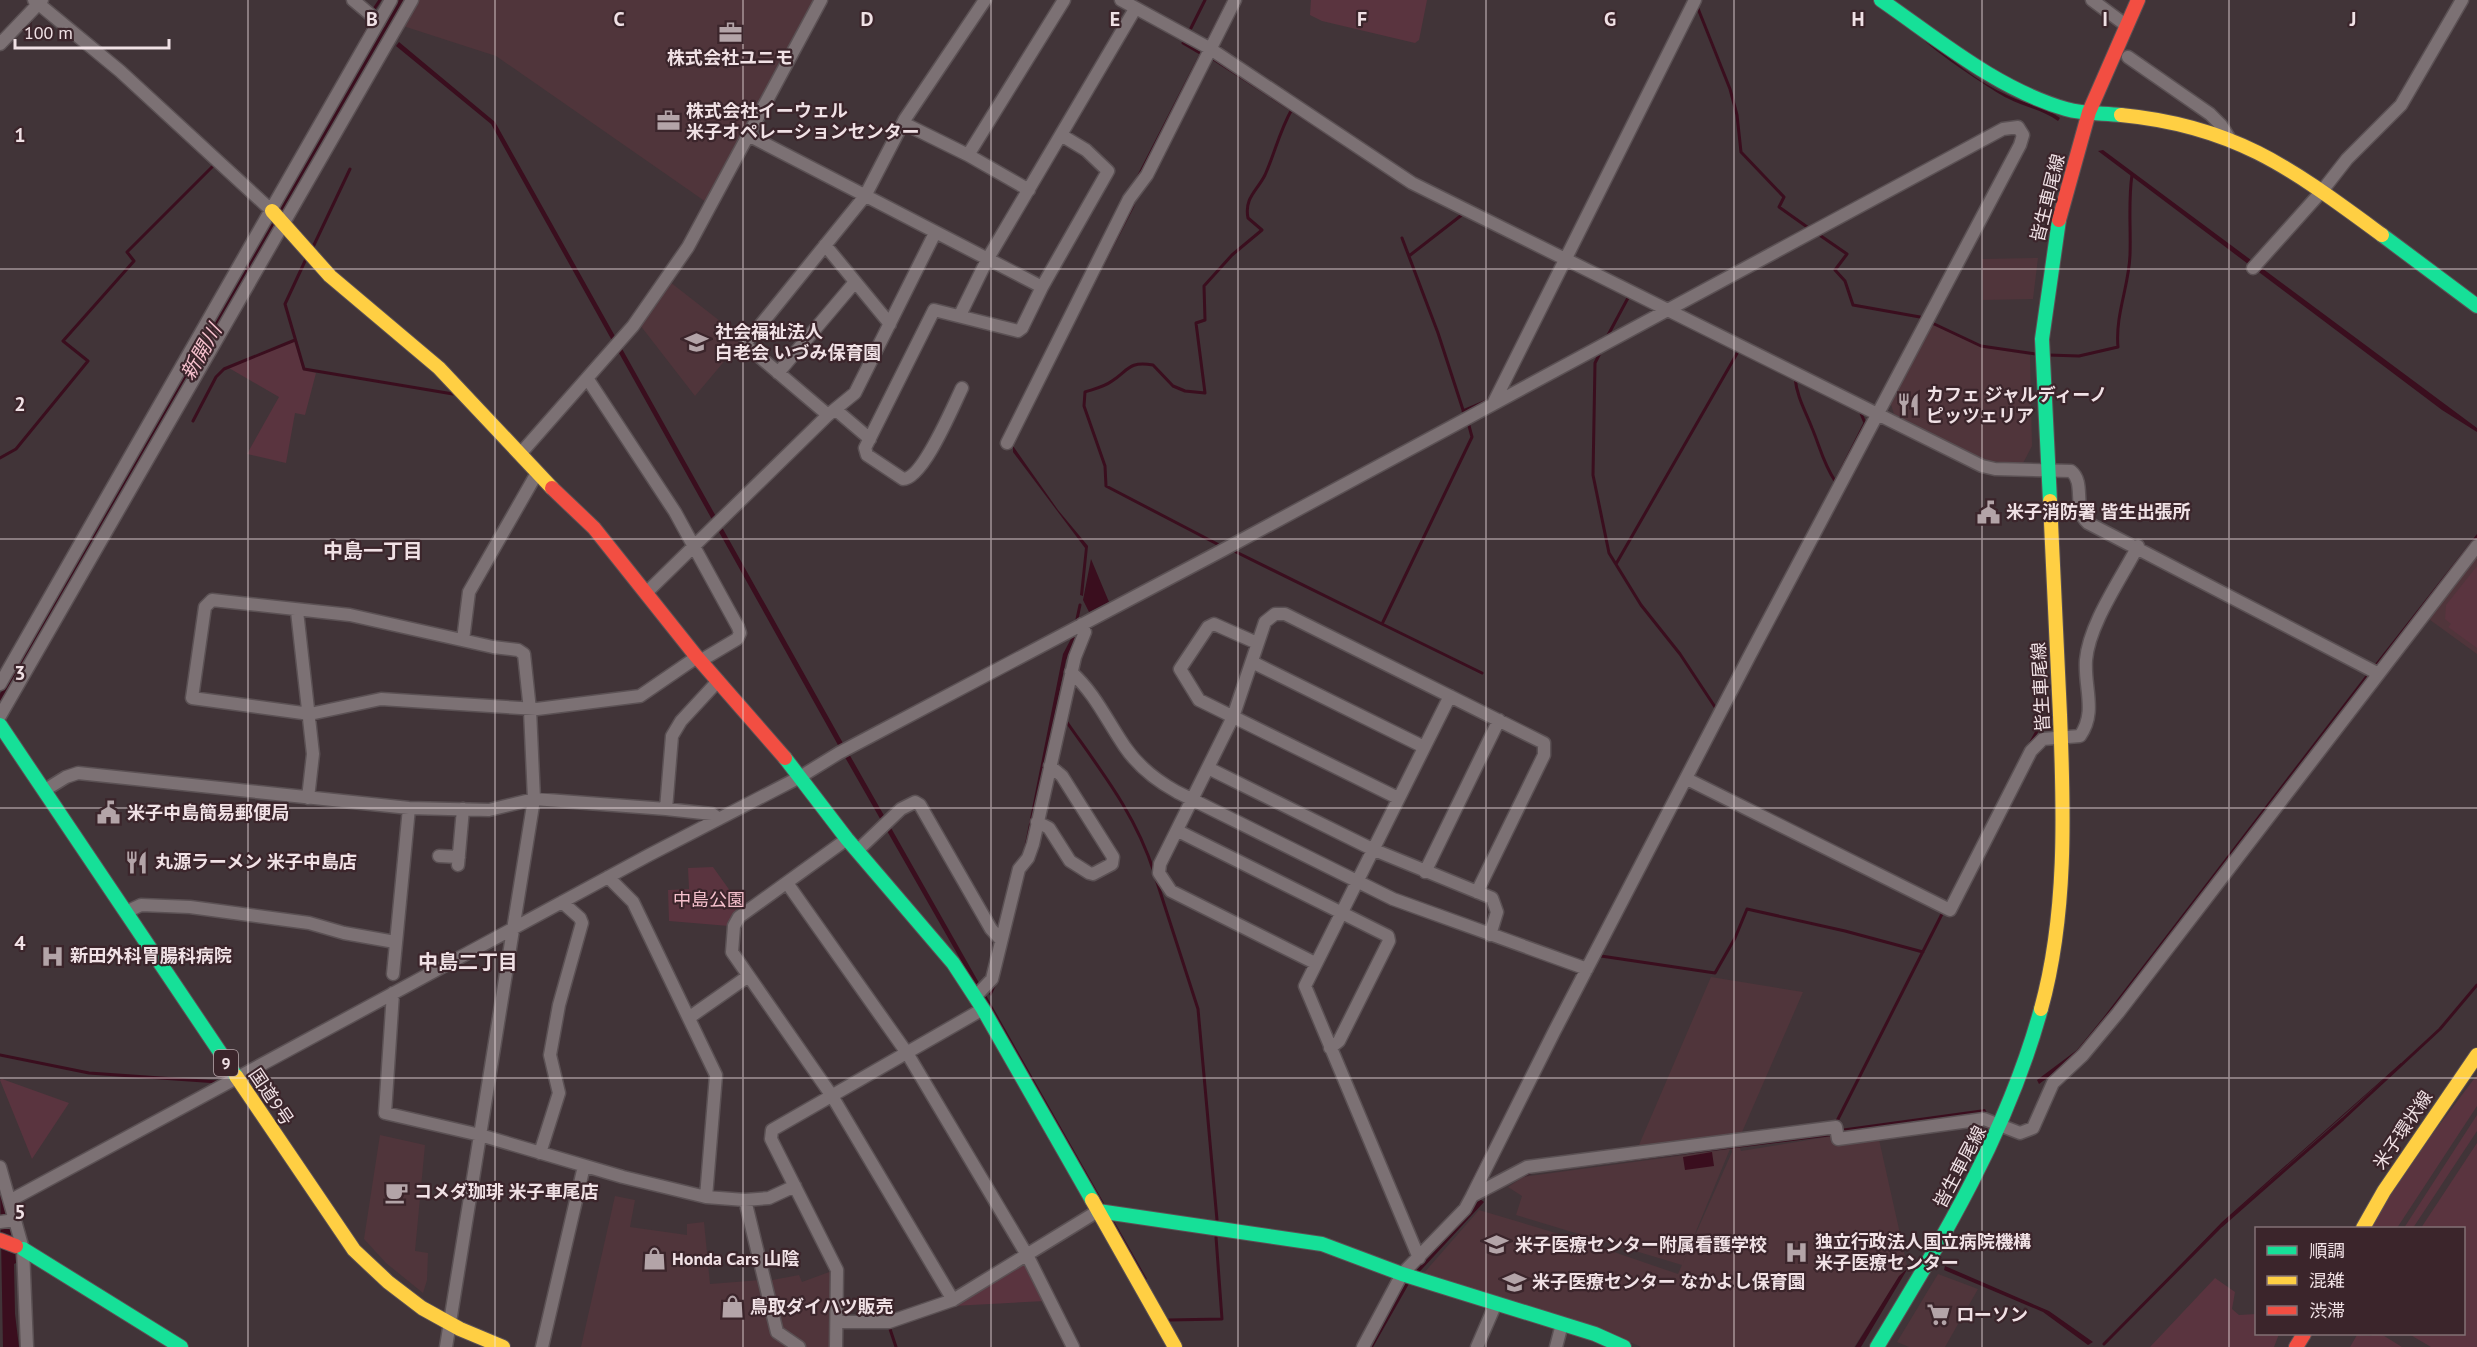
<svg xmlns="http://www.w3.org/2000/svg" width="2477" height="1347" viewBox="0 0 2477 1347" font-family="'PT Sans','Noto Sans JP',sans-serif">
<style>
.built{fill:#50353b}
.green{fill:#5a343f}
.water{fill:#3a0e1e}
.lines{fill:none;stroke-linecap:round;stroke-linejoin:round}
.stream{stroke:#3a0e1e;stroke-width:3}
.street-casing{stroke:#5b5154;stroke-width:15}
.fast-casing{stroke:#5b5154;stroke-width:16}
.slow-casing{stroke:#5b5154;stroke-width:16}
.jam-casing{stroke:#5b5154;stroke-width:16}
.street{stroke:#7c7174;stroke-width:12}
.fast{stroke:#16e098;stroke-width:14}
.slow{stroke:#ffcf43;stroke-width:14}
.jam{stroke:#f24e42;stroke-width:14}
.grid{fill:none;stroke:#f0e1e5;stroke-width:1.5;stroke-opacity:0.55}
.labels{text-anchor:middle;stroke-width:4.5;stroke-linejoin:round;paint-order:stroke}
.shield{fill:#3b252b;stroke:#baa9ad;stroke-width:1.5}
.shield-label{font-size:16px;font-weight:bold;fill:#f0e1e5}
.poi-label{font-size:18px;font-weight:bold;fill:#f0e1e5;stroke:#3b252b;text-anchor:start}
.street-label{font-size:18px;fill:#f0e1e5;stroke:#3b252b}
.park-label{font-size:18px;fill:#f5c0cc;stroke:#3b252b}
.water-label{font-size:20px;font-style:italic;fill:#f7c1ce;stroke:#3b252b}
.neighbourhood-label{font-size:20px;font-weight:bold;fill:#f0e1e5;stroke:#3b252b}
.grid-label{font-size:20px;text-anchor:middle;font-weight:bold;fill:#f0e1e5;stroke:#3b252b;stroke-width:4.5;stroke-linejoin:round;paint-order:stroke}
</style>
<rect width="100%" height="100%" fill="#413438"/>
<path class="built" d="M 415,0 L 814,0 L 706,202 L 496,56 L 400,25 Z
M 2038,258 L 2033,299 L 1983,300 L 1982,259 Z
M 670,282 L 743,339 L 695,396 L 640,325 Z
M 1929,323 L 1982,347 L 2030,355 L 2032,446 L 2022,465 L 1985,460 L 1894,414 L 1890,401 Z
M 2477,552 L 2477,654 L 2426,617 Z
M 1711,977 L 1803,992 L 1739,1139 L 1636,1152 Z
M 380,1135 L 425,1145 L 415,1251 L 428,1253 L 427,1280 L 423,1293 L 386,1263 L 364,1239 Z
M 1878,1135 L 1907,1265 L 1854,1347 L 1641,1347 L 1592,1325 L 1423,1274 L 1479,1210 L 1579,1240 L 1678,1274 L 1732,1152 L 1731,1143 L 1738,1142 L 1741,1151 L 1833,1136 Z
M 1730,1149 L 1682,1265 L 1516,1215 L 1522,1196 L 1508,1187 L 1523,1177 Z
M 615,1196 L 635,1200 L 630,1227 L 687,1235 L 687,1224 L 704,1222 L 710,1284 L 761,1280 L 772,1329 L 792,1347 L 581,1347 Z
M 832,1271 L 831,1347 L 805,1347 L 784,1335 L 767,1281 L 799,1275 L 802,1282 Z
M 1938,1274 L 1978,1289 L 1945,1347 L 1909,1347 L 1897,1342 Z"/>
<path class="green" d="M 1311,0 L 1427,0 L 1419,40 L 1415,43 L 1322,21 L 1310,15 Z
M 294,341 L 303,370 L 316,373 L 305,415 L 295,413 L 286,463 L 247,454 L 279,397 L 229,368 Z
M 2477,566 L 2477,648 L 2448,627 L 2451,624 L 2445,619 L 2446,605 Z
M 713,867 L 743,909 L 730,919 L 729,926 L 669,921 L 668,890 L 689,889 L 688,868 Z
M 2477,1075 L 2477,1106 L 2397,1228 L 2368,1228 L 2434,1132 Z
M 2,1079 L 69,1103 L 32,1159 L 0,1080 Z
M 2477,1115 L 2477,1131 L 2413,1228 L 2404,1228 Z
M 2477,1143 L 2477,1347 L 2431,1347 L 2409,1334 L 2464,1334 L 2464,1228 L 2421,1228 Z
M 1020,1265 L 1028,1267 L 1045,1301 L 953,1306 Z
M 2215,1278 L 2235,1292 L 2232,1309 L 2239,1315 L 2256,1314 L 2256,1334 L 2279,1334 L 2274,1347 L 2150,1347 Z
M 2370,1334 L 2381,1334 L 2402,1347 L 2350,1347 L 2357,1335 L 2372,1336 Z"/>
<path class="water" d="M 397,0 L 409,0 L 0,711 L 0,694 L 13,669 L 378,33 L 385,26 Z
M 1227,0 L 1232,0 L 1210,45 L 1439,201 L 1439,203 L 1408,188 L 1203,54 L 1140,180 L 1134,207 L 1060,351 L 1042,371 L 1004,439 L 1038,368 L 1130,205 L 1136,178 Z
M 1921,36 C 1949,57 1977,82 2009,96 C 2026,104 2045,107 2060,118 L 2058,121 C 2043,110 2024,107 2007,98 C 1993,91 1924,45 1921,36 Z
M 399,42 L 495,122 L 844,745 L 1147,1279 L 1144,1281 L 838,745 L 491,124 L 396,46 Z
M 2103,150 L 2477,428 L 2477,432 L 2442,410 L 2098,151 Z
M 1013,446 L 1058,510 L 1088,546 L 1083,596 L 1080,595 L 1085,548 L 1013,452 Z
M 2477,534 L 2477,540 L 2080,1054 L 2039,1084 L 2037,1080 L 2077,1050 L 2103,1018 L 2366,675 L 2141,554 L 2368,673 Z
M 1091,559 L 1109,602 L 1089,612 L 1083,600 Z
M 1073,635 L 1077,638 L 1066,660 L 1026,856 C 1027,878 1017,898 1011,919 C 1004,945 1004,972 991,996 L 989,994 L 995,982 L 1023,871 L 1023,854 L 1063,654 Z
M 2401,1063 L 2401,1064 L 2235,1212 L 2108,1340 L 2222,1222 Z
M 1985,1109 L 1987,1113 L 1881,1130 L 1534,1173 L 1504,1185 L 1490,1195 L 1488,1191 L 1514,1174 Z
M 1712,1152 L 1714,1166 L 1685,1170 L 1683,1157 Z
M 0,1183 L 13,1224 L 16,1263 L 14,1264 L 15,1314 L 19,1347 L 3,1347 Z
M 1480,1199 L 1484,1202 L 1410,1282 L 1373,1347 L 1368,1347 L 1414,1269 Z
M 1945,1266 L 2049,1311 L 2093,1342 L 2088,1345 L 2043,1312 L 1944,1270 Z
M 1908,1268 L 1861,1347 L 1855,1347 L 1899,1276 Z"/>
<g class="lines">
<path class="stream" d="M 1697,6 L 1730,89 L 1737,115 L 1741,152 L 1784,197 L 1779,207 L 1810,229
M 374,9 L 380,0
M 1191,28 L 1205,0
M 363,37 L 368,28 L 367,18
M 1183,43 L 1200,53
M 1818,234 L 1847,254 L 1835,270 L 1845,281 L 1853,305 L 1920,317
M 1402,238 L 1438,333 L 1465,416
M 313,247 L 350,169
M 1409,256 L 1463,214
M 306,259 L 285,304 L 304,369 L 453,394
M 1930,322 L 1981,346 L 2036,354
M 1607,337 L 1629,296
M 1601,351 L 1595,363 L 1593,475 L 1609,553 L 1641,605 L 1680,654 L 1717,710
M 2048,355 L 2079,356 L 2118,347 C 2115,315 2129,286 2130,255 C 2131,228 2128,201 2132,175
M 1795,378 C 1797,397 1805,410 1812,428 C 1820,447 1823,463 1835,481
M 1463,411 L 1489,400
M 193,421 L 216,377 L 224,369 L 295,340
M 1468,422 L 1472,437 L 1382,624 L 1482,673
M 0,458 L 16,449 L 88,361 L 63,341 L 134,261 L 127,252 L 214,165 L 216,167
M 1828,496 L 1865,423 L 1860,411
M 1221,546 L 1106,486 L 1105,466 L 1084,406 L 1085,392 C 1094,389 1104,387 1112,381 C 1129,370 1128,361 1153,365 L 1173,386 L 1185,391 L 1205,393 L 1196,323 L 1205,320 L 1204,286 L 1232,255 L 1262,230 L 1248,218 C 1244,198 1257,191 1265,175 C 1275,153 1279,132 1292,109
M 1230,549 L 1382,624
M 1616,564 L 1739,350
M 1077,619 L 1080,605
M 1066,721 C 1101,771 1135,813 1154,872
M 2030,744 L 2043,720
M 1156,879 L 1198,1009 L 1217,1220
M 1612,932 L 1629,898
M 1601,956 L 1715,973 L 1735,938 L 1747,909 L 1845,931 L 1923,952
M 0,1055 L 89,1073 L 218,1082
M 1836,1123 L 1943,912
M 1474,1179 L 1488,1151
M 1169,1320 L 1222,1319 L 1216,1237
M 889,1326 L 896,1347
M 2104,1344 L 2221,1226 L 2343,1119 L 2440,1029 L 2477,985"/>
<defs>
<path id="street" d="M 34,0 L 120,71 L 272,211
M 353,0 L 378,21
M 1121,0 L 1209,48 L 1412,183 L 1982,466 L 1995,469 L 2071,471 C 2086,483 2072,509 2088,523 L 2377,673
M 2092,0 L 2127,26
M 0,44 L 42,0
M 2128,57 L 2210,114 L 2221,125 L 2229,138
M 903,123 L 968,155 L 1064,0
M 748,135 L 1042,287 L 1108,171 L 1086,150 L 1061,135
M 968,155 L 1029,190
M 825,245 L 890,324
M 2253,268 L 2322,191 L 2347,159 L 2401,105 L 2462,0
M 960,315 L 987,260 L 1135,9
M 778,373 L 855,282
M 587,378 L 675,512 L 738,627 L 740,633 L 737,639 L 700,661
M 962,388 C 953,406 923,479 903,479 L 867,455 L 865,448 L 934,310 L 1018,331 L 1022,328 L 1042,287
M 1494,402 L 1695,0
M 836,410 L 870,439
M 828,415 L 748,347 L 746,343 L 865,196 L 905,119 L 985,0
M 1007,443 L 1129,199 L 1147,175 L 1235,0
M 521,453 L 633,326 L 688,247 L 821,0
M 646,593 L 828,415 L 855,393 L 935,233
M 297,611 L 313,754 L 308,798
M 463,640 L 469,592 L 537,473
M 1257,643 L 1214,624 L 1208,627 L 1180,669 L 1199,700 L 1398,798
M 1252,662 L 1424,747
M 1071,672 C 1095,693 1107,721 1125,747 C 1138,766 1157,781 1177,792 L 1393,899 L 1587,969
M 0,684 L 391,0
M 0,716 L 412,0
M 1208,768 L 1372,849 L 1492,898 L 1497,912 L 1490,935
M 1687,779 L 1950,910 L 2031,751 L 2043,739 L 2080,736 C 2097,712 2084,688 2086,660 C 2089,624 2121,579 2138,546
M 45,790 L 66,777 L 78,773 L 409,808 L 489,810 L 534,799 L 666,809 L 712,814 L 719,819
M 666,809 L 672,736 L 681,721 L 718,681
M 1037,822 L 1049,828 L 1070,861 L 1089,873 L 1093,874 L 1112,864 L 1113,857 L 1062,776 L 1050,766
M 1178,831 L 1388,936 L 1389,941 L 1339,1041 L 1330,1048
M 847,839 L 739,917 L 734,926 L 732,952 L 832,1096 L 953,1300
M 858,850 L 901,809 L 915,802 L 920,805 L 991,929 L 1001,940
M 439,856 L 459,857
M 458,865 L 463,809
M 1425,872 L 1499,720
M 608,877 L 633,902 L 716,1075 L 706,1197
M 787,883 L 907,1053 L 1027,1255 L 1073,1347
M 126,912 L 141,905 L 190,907 L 309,923 L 344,933 L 395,942
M 1315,963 L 1171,891 L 1159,873 L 1160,864 L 1233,717 L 1265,622 L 1275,614 L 1285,614 L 1544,743 L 1544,755 L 1477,892
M 393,974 L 409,808
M 393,993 L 385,1113 L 480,1135 L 623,1177 L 706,1197 L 745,1200 L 769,1198 L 795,1186
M 975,997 L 992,979 L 1019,869 L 1028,858 L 1033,844 L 1075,657 L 1085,632 L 1082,624
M 690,1017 L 747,977
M 540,1153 L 559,1093 L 550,1055 L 559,1005 L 582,923 L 580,918 L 562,902
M 0,1167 L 23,1249 L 27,1347
M 1472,1196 L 1527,1167 L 1836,1127 L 1838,1139 L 1984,1119 L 2020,1133 L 2033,1128 L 2053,1083 L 2083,1055 L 2118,1013 L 2477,546
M 11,1200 L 649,855 L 800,777 L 839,753 L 1223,550 L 2003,129 L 2018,127 L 2023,135 L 2020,145 L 1750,655 L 1554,1032 L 1472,1196 L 1465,1209 L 1402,1274 L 1363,1347
M 745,1200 L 777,1332 L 799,1347
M 0,1222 L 15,1220
M 1419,1258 L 1305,986 L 1450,696
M 837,1322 L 889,1322 L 953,1300 L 1098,1211
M 446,1347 L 534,799 L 530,710 L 524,654 L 518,650 L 493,647 L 350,615 L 212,600 L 205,607 L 192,698 L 310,714 L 381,699 L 537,709 L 640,696 L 697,657
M 542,1347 L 584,1166
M 836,1347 L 837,1270 L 771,1139 L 772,1130 L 983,1009
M 1477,1347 L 1496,1303
M 1556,1347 L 1562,1324"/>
<path id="fast" d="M 1881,0 C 1939,40 1997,89 2066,109 C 2083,114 2103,113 2121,115
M 2382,235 L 2477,306
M 2050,501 L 2042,339 L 2059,220
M 0,725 L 236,1076
M 785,758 L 847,839 L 953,963 L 983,1009 L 1092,1200
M 1098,1211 L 1322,1244 L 1402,1274 L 1595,1334 L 1624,1347
M 23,1249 L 181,1347
M 1877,1347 C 1943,1238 2007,1133 2041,1009"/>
<path id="slow" d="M 2121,115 C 2236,126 2292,169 2382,235
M 272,211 L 330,276 L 439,368 L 552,488
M 2041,1009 C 2067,915 2064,812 2060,715 C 2057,644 2053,573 2050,501
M 236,1076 L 354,1250 L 388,1282 L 422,1308 L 460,1329 L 503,1347
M 1092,1200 L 1175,1347
M 2363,1228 L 2384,1191 L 2477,1055"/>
<path id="jam" d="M 2059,220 L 2089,112 L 2138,0
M 552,488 L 594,528 L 696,656 L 785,758
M 0,1240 L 16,1246
M 2296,1347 L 2304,1334"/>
</defs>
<use href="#street" class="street-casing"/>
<use href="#fast" class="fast-casing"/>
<use href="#slow" class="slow-casing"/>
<use href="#jam" class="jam-casing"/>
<use href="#street" class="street"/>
<use href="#fast" class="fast"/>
<use href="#slow" class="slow"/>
<use href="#jam" class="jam"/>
</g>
<path class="grid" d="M 248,0 L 248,1347M 495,0 L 495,1347M 743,0 L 743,1347M 991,0 L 991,1347M 1238,0 L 1238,1347M 1486,0 L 1486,1347M 1734,0 L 1734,1347M 1982,0 L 1982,1347M 2229,0 L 2229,1347M 0,269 L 2477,269M 0,539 L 2477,539M 0,808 L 2477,808M 0,1078 L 2477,1078"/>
<defs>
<symbol id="office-bare" viewBox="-9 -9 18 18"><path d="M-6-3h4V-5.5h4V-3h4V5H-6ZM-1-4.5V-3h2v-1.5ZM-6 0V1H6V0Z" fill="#b3a4a8" stroke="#3b252b" stroke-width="2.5" paint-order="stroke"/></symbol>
<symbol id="school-bare" viewBox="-9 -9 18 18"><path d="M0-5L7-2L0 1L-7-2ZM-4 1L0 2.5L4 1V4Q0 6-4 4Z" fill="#b3a4a8" stroke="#3b252b" stroke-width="2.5" paint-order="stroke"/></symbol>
<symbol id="restaurant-bare" viewBox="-9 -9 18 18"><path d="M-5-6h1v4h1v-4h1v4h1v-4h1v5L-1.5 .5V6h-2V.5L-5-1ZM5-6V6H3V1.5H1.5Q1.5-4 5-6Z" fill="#b3a4a8" stroke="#3b252b" stroke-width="2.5" paint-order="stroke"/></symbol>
<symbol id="civic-bare" viewBox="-9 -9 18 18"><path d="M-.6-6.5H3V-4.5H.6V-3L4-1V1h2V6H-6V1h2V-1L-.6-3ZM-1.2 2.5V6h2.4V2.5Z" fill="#b3a4a8" stroke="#3b252b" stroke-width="2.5" paint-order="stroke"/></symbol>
<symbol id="hospital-bare" viewBox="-9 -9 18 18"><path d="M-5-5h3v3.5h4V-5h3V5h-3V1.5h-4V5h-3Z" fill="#b3a4a8" stroke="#3b252b" stroke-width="2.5" paint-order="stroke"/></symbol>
<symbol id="cafe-bare" viewBox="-9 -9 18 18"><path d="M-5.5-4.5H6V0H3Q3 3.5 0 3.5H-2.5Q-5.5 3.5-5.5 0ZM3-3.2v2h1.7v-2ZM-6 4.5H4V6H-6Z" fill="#b3a4a8" stroke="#3b252b" stroke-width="2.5" paint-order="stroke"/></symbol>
<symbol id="shop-bare" viewBox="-9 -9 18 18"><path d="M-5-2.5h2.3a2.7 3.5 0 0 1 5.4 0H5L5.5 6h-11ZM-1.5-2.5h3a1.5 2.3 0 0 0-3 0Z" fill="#b3a4a8" stroke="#3b252b" stroke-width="2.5" paint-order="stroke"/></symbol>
<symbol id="supermarket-bare" viewBox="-9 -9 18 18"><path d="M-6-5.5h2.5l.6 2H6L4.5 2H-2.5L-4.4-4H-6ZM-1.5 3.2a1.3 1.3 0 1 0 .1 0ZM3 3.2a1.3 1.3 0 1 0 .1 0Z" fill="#b3a4a8" stroke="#3b252b" stroke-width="2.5" paint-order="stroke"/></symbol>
</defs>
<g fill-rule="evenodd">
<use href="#office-bare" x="714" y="16" width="33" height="33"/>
<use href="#office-bare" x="652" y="104" width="33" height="33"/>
<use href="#school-bare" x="680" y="326" width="33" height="33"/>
<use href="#restaurant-bare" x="1892" y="388" width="33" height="33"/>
<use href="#civic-bare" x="1972" y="496" width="33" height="33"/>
<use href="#civic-bare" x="92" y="796" width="33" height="33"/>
<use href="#restaurant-bare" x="120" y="846" width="33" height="33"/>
<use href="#hospital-bare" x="36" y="940" width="33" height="33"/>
<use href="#cafe-bare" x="380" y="1176" width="33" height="33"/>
<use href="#school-bare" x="1480" y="1228" width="33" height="33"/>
<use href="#hospital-bare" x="1780" y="1236" width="33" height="33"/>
<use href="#shop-bare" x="638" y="1242" width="33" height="33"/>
<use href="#school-bare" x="1498" y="1266" width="33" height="33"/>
<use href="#shop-bare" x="716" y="1290" width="33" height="33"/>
<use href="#supermarket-bare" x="1922" y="1298" width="33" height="33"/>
</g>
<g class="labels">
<rect class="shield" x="214" y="1050" width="24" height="26" rx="4.5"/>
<g class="shield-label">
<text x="226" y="1069">9</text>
</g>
<g class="poi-label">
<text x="730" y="64" text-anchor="middle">株式会社ユニモ</text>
<text x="686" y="117">株式会社イーウェル<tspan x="686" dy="21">米子オペレーションセンター</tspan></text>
<text x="715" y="338">社会福祉法人<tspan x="715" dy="21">白老会 いづみ保育園</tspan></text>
<text x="1926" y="401">カフェ ジャルディーノ<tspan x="1926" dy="21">ピッツェリア</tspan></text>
<text x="2006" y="518">米子消防署 皆生出張所</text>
<text x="127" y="819">米子中島簡易郵便局</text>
<text x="155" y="868">丸源ラーメン 米子中島店</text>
<text x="70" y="962">新田外科胃腸科病院</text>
<text x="414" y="1198">コメダ珈琲 米子車尾店</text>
<text x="1815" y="1248">独立行政法人国立病院機構<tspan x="1815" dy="21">米子医療センター</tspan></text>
<text x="1515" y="1251">米子医療センター附属看護学校</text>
<text x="672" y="1265">Honda Cars 山陰</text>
<text x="1532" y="1288">米子医療センター なかよし保育園</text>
<text x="750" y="1313">鳥取ダイハツ販売</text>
<text x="1956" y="1321">ローソン</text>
</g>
<g class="street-label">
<text transform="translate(2048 198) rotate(-76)" y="6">皆生車尾線</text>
<text transform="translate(2041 687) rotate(-93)" y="6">皆生車尾線</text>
<text transform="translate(271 1097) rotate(56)" y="6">国道9号</text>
<text transform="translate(2403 1130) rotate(-56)" y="6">米子環状線</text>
<text transform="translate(1960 1167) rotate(-62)" y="6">皆生車尾線</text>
</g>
<g class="park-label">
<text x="709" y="906">中島公園</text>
</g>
<g class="water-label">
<text transform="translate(201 352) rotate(-60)" y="7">新開川</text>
</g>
<g class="neighbourhood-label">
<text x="373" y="558">中島一丁目</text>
<text x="468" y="969">中島二丁目</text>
</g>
</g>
<g class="grid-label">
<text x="372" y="26">B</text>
<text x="619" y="26">C</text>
<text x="867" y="26">D</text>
<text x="1115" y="26">E</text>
<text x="1362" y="26">F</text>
<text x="1610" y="26">G</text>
<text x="1858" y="26">H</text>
<text x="2105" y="26">I</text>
<text x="2353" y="26">J</text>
<text x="20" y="142">1</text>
<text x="20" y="411">2</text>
<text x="20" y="680">3</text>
<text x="20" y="950">4</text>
<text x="20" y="1219">5</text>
</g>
<rect x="2255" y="1227" width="210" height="108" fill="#3b252b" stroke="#837075" stroke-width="1.5"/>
<rect x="2267" y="1246" width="30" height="9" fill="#16e098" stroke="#837075" stroke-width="1.5"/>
<text x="2309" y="1257" font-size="18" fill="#f0e1e5">順調</text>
<rect x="2267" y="1276" width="30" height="9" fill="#ffcf43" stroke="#837075" stroke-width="1.5"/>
<text x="2309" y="1287" font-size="18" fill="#f0e1e5">混雑</text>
<rect x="2267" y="1306" width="30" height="9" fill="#f24e42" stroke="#837075" stroke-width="1.5"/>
<text x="2309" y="1317" font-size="18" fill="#f0e1e5">渋滞</text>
<path d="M15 39v9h154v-9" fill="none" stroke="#f0e1e5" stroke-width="3"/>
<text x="24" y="39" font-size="18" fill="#f0e1e5" stroke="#3b252b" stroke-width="4.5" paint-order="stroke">100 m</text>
</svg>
